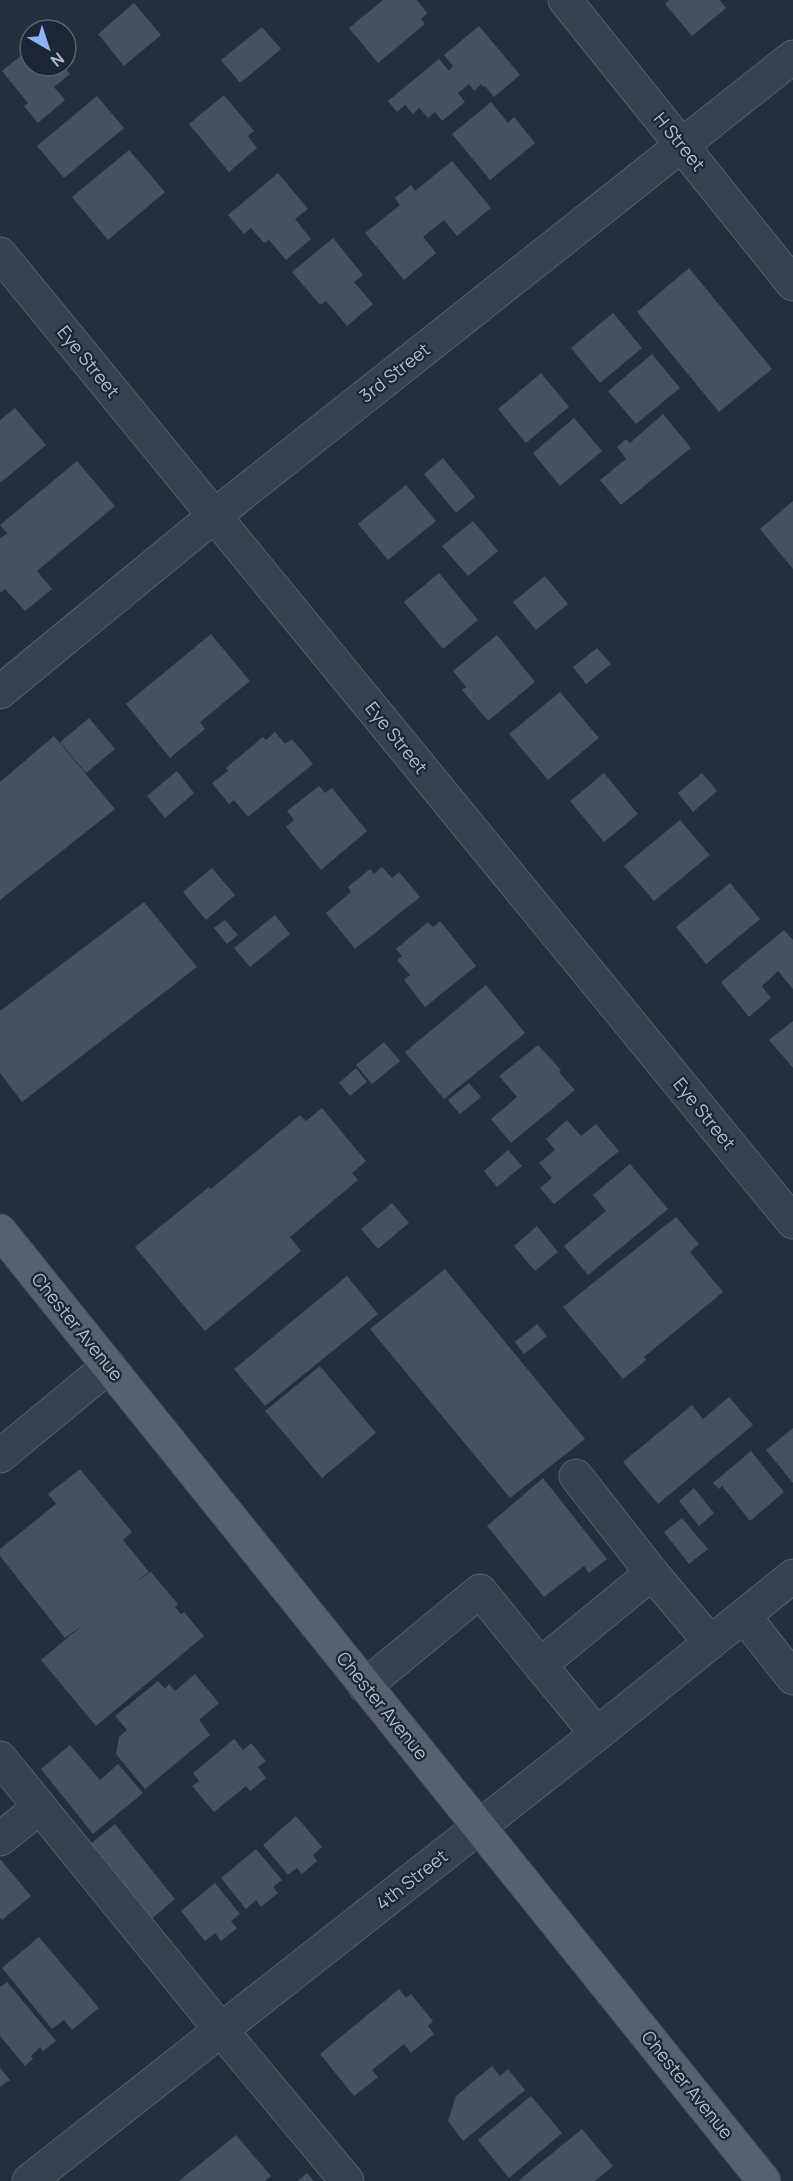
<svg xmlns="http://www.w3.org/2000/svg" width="793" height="2181" viewBox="0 0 793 2181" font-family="Manrope,sans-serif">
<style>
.building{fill:#455162}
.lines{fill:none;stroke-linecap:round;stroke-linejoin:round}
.minor-casing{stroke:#565f6c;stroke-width:35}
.major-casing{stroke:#414a57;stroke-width:35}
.minor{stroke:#38414e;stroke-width:33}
.major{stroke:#56606e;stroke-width:33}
.labels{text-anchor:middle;stroke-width:4.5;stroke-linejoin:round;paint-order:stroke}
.street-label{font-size:18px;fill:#b4bcc9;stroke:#1d2633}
</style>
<rect width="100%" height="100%" fill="#242f3e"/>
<path class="building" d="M 383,0 L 417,0 L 427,13 L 421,19 L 425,24 L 378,63 L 349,28 Z
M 669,0 L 720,0 L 726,8 L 692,36 L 665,4 Z
M 134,3 L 161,35 L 124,66 L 98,34 Z
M 479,26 L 520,75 L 494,97 L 485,86 L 484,87 L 481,84 L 474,91 L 469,84 L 458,93 L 465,102 L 442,121 L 435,112 L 428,118 L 419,108 L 413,114 L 405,105 L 397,112 L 388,101 L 439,59 L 449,71 L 453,66 L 444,55 Z
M 262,27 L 281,49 L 240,83 L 221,60 Z
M 29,49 L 30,66 L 43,66 L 45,68 L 47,66 L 64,66 L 70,74 L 54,87 L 65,100 L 38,123 L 24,106 L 28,103 L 2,71 Z
M 224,95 L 254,131 L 248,136 L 257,148 L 229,172 L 189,124 Z
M 97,96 L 124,128 L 64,178 L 37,146 Z
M 491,102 L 508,123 L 514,117 L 535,143 L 490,180 L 452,134 Z
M 129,150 L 165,192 L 108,240 L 72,197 Z
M 452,161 L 491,208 L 457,236 L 444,220 L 423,237 L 436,253 L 404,280 L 365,233 L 400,205 L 395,198 L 411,185 L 415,191 Z
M 278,173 L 308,209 L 295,219 L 311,239 L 286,260 L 269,240 L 264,243 L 251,228 L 244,234 L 228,215 Z
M 333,238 L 363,275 L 354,282 L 373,304 L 347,326 L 326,301 L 320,305 L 292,272 Z
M 689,268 L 772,369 L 719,412 L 637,312 Z
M 613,313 L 642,348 L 600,383 L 571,348 Z
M 652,354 L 680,388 L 636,424 L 608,391 Z
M 541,373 L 569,407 L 526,443 L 498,409 Z
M 15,408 L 46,445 L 0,483 L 0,420 Z
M 663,414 L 691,448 L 621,505 L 600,480 L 626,459 L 617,447 L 626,439 L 630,443 Z
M 574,418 L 602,451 L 560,486 L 533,453 Z
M 443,458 L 475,497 L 456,513 L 424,474 Z
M 77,461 L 115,506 L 37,571 L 52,589 L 25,611 L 5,589 L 0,593 L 0,539 L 7,533 L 0,525 Z
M 406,485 L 436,521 L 388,560 L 358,524 Z
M 793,501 L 793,569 L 760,529 Z
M 473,521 L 498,551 L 468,576 L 442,546 Z
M 439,573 L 478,620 L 443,649 L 404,602 Z
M 545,576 L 568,604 L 536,630 L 513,602 Z
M 211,634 L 250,681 L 200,722 L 205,729 L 170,758 L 126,704 Z
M 497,635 L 535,682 L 488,721 L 462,690 L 466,687 L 453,671 Z
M 597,648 L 611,664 L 586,684 L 573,667 Z
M 560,692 L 599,738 L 548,780 L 509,734 Z
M 89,718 L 115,749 L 86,773 L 60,742 Z
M 275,732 L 285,744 L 292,739 L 313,764 L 248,817 L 234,800 L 229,804 L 212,783 L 228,771 L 226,768 L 263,737 L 266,740 Z
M 54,736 L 115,809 L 0,900 L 0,782 Z
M 177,771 L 194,793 L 165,818 L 147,796 Z
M 604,773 L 638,814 L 604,842 L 570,801 Z
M 702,773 L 717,791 L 693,812 L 678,793 Z
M 319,786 L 325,793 L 332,788 L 367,831 L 321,870 L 286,827 L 294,820 L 287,811 Z
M 680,820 L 710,855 L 654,901 L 624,866 Z
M 382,867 L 392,878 L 399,872 L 420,897 L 355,949 L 326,913 L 351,892 L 348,887 L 370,869 L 374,874 Z
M 212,868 L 235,895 L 206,920 L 183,892 Z
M 730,883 L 760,919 L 706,964 L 676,927 Z
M 144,902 L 197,967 L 22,1102 L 0,1073 L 0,1011 Z
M 275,915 L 290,934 L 250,967 L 234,948 Z
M 225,920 L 238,935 L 227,944 L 214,928 Z
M 440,921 L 476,966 L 425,1007 L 404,980 L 410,975 L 397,960 L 402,956 L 396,949 L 428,922 L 433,927 Z
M 784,930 L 793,940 L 793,989 L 778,971 L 762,986 L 771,998 L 749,1017 L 721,982 Z
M 486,985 L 525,1033 L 444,1099 L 405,1052 Z
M 793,1021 L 793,1068 L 769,1040 Z
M 384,1042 L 400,1061 L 372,1084 L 356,1065 Z
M 538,1045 L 561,1070 L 559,1072 L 575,1090 L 511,1143 L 491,1119 L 517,1097 L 499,1076 Z
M 356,1068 L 367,1082 L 350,1096 L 339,1083 Z
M 469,1083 L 481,1097 L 460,1114 L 448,1100 Z
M 322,1108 L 366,1161 L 352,1173 L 358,1180 L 290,1237 L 301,1251 L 205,1331 L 135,1247 L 209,1187 L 211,1189 L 300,1115 L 306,1121 Z
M 567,1120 L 581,1136 L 596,1124 L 619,1151 L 554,1204 L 540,1188 L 552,1178 L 539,1163 L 555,1150 L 546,1139 Z
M 508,1150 L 522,1166 L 497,1187 L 484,1171 Z
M 630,1164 L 668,1209 L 588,1275 L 564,1246 L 606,1211 L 593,1195 Z
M 392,1203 L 409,1223 L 378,1249 L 361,1229 Z
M 676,1217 L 699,1244 L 690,1252 L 723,1292 L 644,1357 L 646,1360 L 623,1379 L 563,1307 Z
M 537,1226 L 558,1252 L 535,1271 L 514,1246 Z
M 445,1269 L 585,1439 L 510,1498 L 370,1329 Z
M 347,1276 L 378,1314 L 265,1406 L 234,1369 Z
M 537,1324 L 547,1336 L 524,1354 L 515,1342 Z
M 320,1366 L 376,1433 L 322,1478 L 265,1411 Z
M 729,1397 L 753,1425 L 658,1504 L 623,1462 L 692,1405 L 703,1419 Z
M 793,1428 L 793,1483 L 766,1450 Z
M 751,1451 L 784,1492 L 750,1521 L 722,1486 L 719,1489 L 713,1483 Z
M 80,1469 L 132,1532 L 123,1540 L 149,1572 L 133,1584 L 151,1572 L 178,1604 L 175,1607 L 181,1614 L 184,1612 L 204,1636 L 96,1726 L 41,1660 L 84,1624 L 65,1638 L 0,1556 L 0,1549 L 56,1504 L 48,1494 Z
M 543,1478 L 607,1559 L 589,1573 L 584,1566 L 544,1597 L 487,1526 Z
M 694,1488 L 714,1513 L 699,1526 L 679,1501 Z
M 682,1518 L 708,1549 L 689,1564 L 664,1532 Z
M 195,1674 L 219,1703 L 199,1720 L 210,1735 L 145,1789 L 116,1754 L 119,1737 L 127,1730 L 115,1716 L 158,1681 L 165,1689 L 169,1684 L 175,1691 Z
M 234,1739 L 243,1750 L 251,1743 L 266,1761 L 258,1767 L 266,1778 L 250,1791 L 246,1786 L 214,1812 L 192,1786 L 199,1781 L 193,1773 Z
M 70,1745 L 100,1780 L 118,1764 L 143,1793 L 93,1834 L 41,1769 Z
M 296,1816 L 322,1847 L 313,1855 L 317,1861 L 302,1874 L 297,1868 L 288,1875 L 263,1845 Z
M 115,1824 L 175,1899 L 148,1922 L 88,1846 Z
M 256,1849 L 282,1880 L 273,1887 L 278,1893 L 261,1907 L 256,1900 L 246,1909 L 221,1878 Z
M 0,1859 L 31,1896 L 2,1920 L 0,1918 Z
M 215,1883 L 240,1914 L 231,1921 L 237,1928 L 221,1941 L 215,1933 L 205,1941 L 181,1911 Z
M 39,1937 L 99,2008 L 72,2030 L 64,2020 L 52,2029 L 2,1968 Z
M 7,1982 L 56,2041 L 43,2051 L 40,2047 L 31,2056 L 33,2059 L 25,2066 L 0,2036 L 0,1987 Z
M 399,1989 L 406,1998 L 411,1994 L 433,2021 L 428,2026 L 434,2034 L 411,2053 L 404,2044 L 372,2070 L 378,2077 L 354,2096 L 320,2054 Z
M 492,2066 L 500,2076 L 508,2069 L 525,2090 L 463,2141 L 448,2121 L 456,2096 Z
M 0,2068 L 10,2080 L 0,2087 Z
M 531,2096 L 562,2133 L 509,2178 L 478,2140 Z
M 582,2129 L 613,2166 L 595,2181 L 518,2181 Z
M 236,2135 L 271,2176 L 265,2181 L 179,2181 Z
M 307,2173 L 314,2181 L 298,2181 Z"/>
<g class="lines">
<defs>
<path id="minor" d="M 565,0 L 793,284
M 0,254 L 793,1222
M 0,692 L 214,516 L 793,57
M 0,1456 L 109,1366
M 576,1476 L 652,1573
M 744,1616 L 793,1678
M 540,1665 L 597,1734
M 365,1686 L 480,1591 L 540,1665 L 652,1573 L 710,1642
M 0,1758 L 221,2030 L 347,2181
M 0,1839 L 40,1807
M 29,2181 L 597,1734 L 793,1576"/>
<path id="major" d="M 0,1231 L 764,2181"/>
</defs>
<use href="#minor" class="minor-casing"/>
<use href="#major" class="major-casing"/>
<use href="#minor" class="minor"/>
<use href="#major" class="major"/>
</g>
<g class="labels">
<g class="street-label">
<text transform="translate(679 142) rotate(51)" y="6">H Street</text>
<text transform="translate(88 362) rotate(51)" y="6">Eye Street</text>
<text transform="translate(395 373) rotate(-38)" y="6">3rd Street</text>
<text transform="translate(396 738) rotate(51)" y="6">Eye Street</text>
<text transform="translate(704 1114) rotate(51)" y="6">Eye Street</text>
<text transform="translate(77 1327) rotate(51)" y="6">Chester Avenue</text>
<text transform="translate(382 1706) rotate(51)" y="6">Chester Avenue</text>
<text transform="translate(412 1880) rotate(-38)" y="6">4th Street</text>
<text transform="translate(687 2085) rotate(51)" y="6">Chester Avenue</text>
</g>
</g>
<g transform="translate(48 48) rotate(141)"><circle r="28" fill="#1d2633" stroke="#59626f" stroke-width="1.5"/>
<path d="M0-4.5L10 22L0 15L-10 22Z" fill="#8ab4f8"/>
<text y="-9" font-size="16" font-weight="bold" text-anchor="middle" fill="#b4bcc9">N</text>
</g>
</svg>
